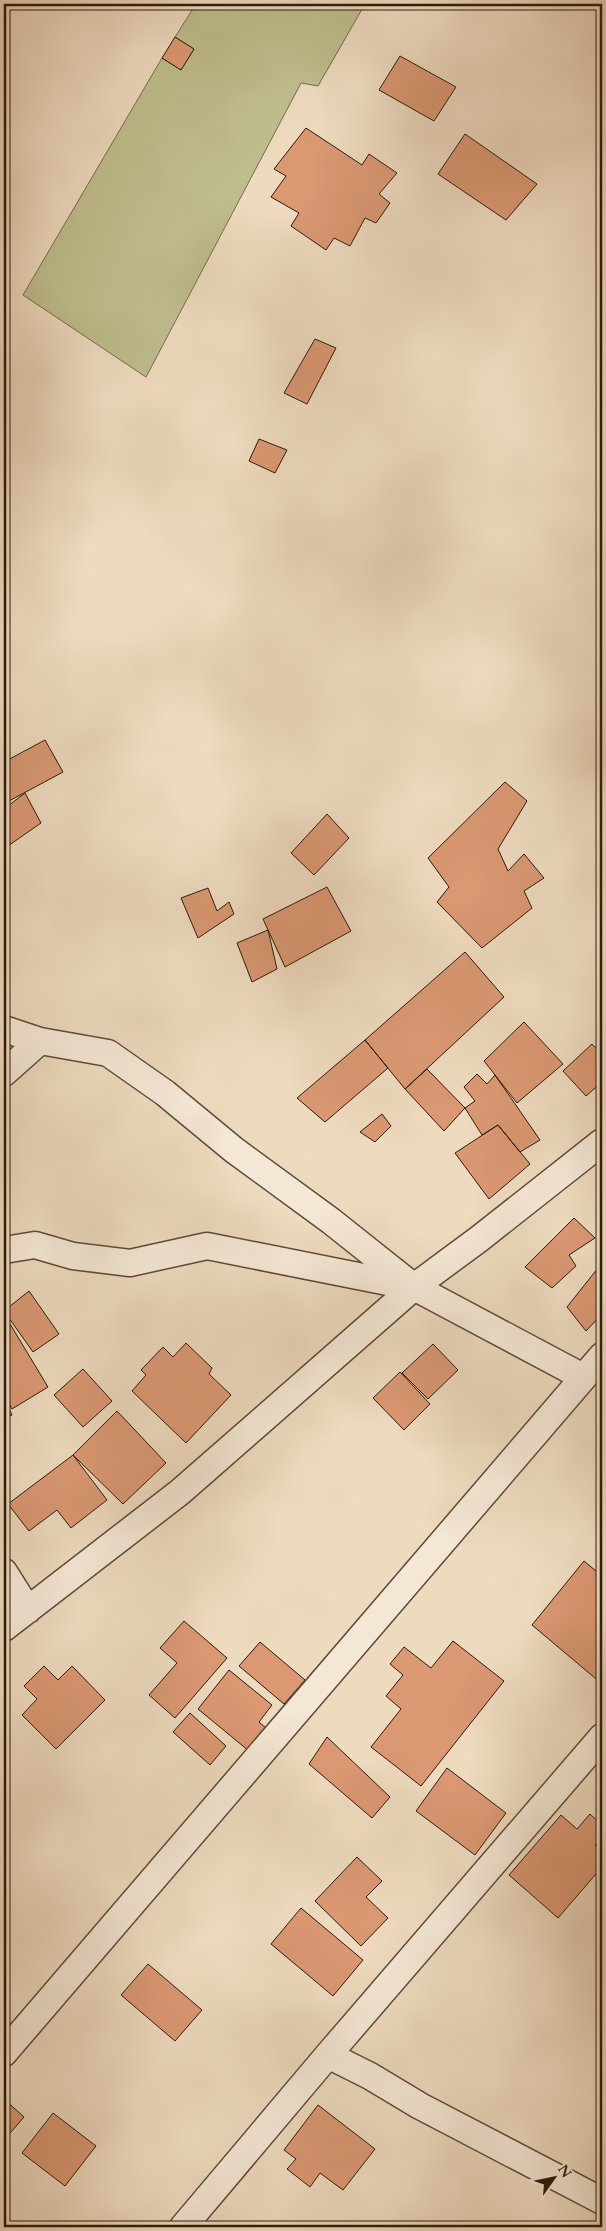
<svg xmlns="http://www.w3.org/2000/svg" width="606" height="2231" viewBox="0 0 606 2231" font-family="Cardo,serif">
<style>
.green{fill:#bfbd8e;stroke:#766c4c}
.building{fill:#da9873;stroke:#2d1a0b}
.lines{fill:none;stroke-linecap:round;stroke-linejoin:round}
.minor-casing{stroke:#5d4a38;stroke-width:29}
.minor{stroke:#f4e7d5;stroke-width:26}
</style>
<rect width="100%" height="100%" fill="#eedabf"/>
<filter id="stains"><feTurbulence type="fractalNoise" baseFrequency=".004" numOctaves="4"/><feColorMatrix values="0 0 0 0 .2 0 0 0 0 .09 0 0 0 0 .02 0 0 0 .5 -.17"/></filter>
<radialGradient id="worn" r=".72"><stop offset=".6" stop-color="#630" stop-opacity="0"/><stop offset="1" stop-color="#630" stop-opacity=".3"/></radialGradient>
<path class="green" d="M 196,4 L 365,4 L 318,86 L 301,83 L 146,377 L 23,295 L 162,58 L 181,70 L 194,49 L 175,37 Z"/>
<path class="building" d="M 175,37 L 194,49 L 181,70 L 162,58 Z
M 400,56 L 456,87 L 434,121 L 379,90 Z
M 306,128 L 362,165 L 369,154 L 397,173 L 379,194 L 390,203 L 376,223 L 365,218 L 350,246 L 334,238 L 326,250 L 291,226 L 299,213 L 271,197 L 286,176 L 274,169 Z
M 465,134 L 537,184 L 506,220 L 438,174 Z
M 315,339 L 336,348 L 307,404 L 284,393 Z
M 259,439 L 287,450 L 275,473 L 249,461 Z
M 45,740 L 63,772 L 9,801 L 4,790 L 4,762 Z
M 505,782 L 527,801 L 498,849 L 508,871 L 524,854 L 544,878 L 524,891 L 532,908 L 482,948 L 437,902 L 449,887 L 428,858 Z
M 25,793 L 41,823 L 8,846 L 4,840 L 4,809 Z
M 327,814 L 349,838 L 314,875 L 291,853 Z
M 327,887 L 351,931 L 285,967 L 263,919 Z
M 208,888 L 217,911 L 229,902 L 234,914 L 198,938 L 181,898 Z
M 268,930 L 277,969 L 252,982 L 237,943 Z
M 465,952 L 504,997 L 405,1089 L 365,1040 Z
M 524,1022 L 563,1064 L 517,1103 L 484,1061 Z
M 365,1040 L 388,1068 L 325,1122 L 297,1098 Z
M 592,1044 L 602,1055 L 602,1082 L 586,1096 L 563,1071 Z
M 427,1069 L 465,1108 L 444,1131 L 405,1089 Z
M 477,1074 L 487,1084 L 495,1075 L 540,1140 L 520,1152 L 498,1125 L 482,1135 L 465,1108 L 475,1101 L 464,1087 Z
M 382,1114 L 391,1126 L 375,1142 L 360,1132 Z
M 498,1125 L 530,1164 L 489,1199 L 455,1153 Z
M 574,1218 L 595,1238 L 569,1255 L 576,1266 L 552,1288 L 525,1267 Z
M 602,1263 L 602,1314 L 586,1331 L 567,1307 Z
M 29,1291 L 59,1334 L 33,1352 L 4,1311 Z
M 4,1314 L 48,1387 L 12,1409 L 4,1395 Z
M 186,1343 L 212,1368 L 209,1374 L 231,1395 L 186,1443 L 132,1391 L 146,1375 L 141,1370 L 163,1347 L 173,1357 Z
M 433,1344 L 458,1370 L 428,1399 L 402,1373 Z
M 83,1369 L 112,1401 L 83,1427 L 54,1395 Z
M 400,1372 L 430,1404 L 404,1430 L 373,1398 Z
M 4,1398 L 12,1415 L 4,1418 Z
M 117,1411 L 166,1463 L 123,1504 L 73,1455 Z
M 73,1455 L 107,1500 L 71,1528 L 57,1510 L 29,1531 L 8,1504 Z
M 584,1561 L 602,1576 L 602,1684 L 532,1625 Z
M 184,1621 L 227,1658 L 175,1718 L 149,1695 L 177,1663 L 160,1648 Z
M 453,1641 L 504,1681 L 421,1786 L 371,1747 L 401,1709 L 386,1696 L 403,1675 L 390,1664 L 404,1647 L 431,1668 Z
M 260,1642 L 305,1680 L 284,1704 L 239,1666 Z
M 44,1666 L 58,1680 L 72,1666 L 105,1700 L 56,1749 L 22,1715 L 37,1699 L 24,1686 Z
M 229,1670 L 272,1705 L 259,1722 L 267,1729 L 249,1751 L 198,1709 Z
M 190,1713 L 226,1746 L 210,1765 L 173,1732 Z
M 327,1737 L 390,1797 L 372,1818 L 309,1764 Z
M 447,1768 L 506,1813 L 475,1855 L 416,1811 Z
M 590,1814 L 602,1825 L 602,1838 L 595,1845 L 602,1851 L 602,1867 L 558,1918 L 509,1875 L 561,1815 L 577,1829 Z
M 357,1857 L 382,1881 L 366,1897 L 388,1918 L 361,1946 L 315,1901 Z
M 301,1908 L 363,1960 L 333,1996 L 271,1944 Z
M 148,1964 L 202,2010 L 175,2041 L 121,1995 Z
M 4,2099 L 24,2117 L 4,2140 Z
M 318,2105 L 375,2149 L 343,2190 L 320,2173 L 310,2187 L 287,2169 L 296,2159 L 284,2150 Z
M 53,2113 L 96,2146 L 65,2186 L 22,2153 Z"/>
<g class="lines">
<defs>
<path id="minor" d="M 4,1029 L 40,1041 L 108,1053 L 165,1093 L 234,1150 L 331,1221 L 414,1287 L 583,1377
M 4,1073 L 40,1041
M 4,1250 L 35,1245 L 73,1256 L 130,1263 L 207,1246 L 408,1286
M 4,1572 L 28,1610
M 4,1628 L 180,1492 L 414,1287 L 479,1239 L 602,1142
M 4,2053 L 602,1356
M 328,2055 L 370,2076 L 420,2106 L 602,2201
M 183,2227 L 328,2055 L 602,1737"/>
</defs>
<use href="#minor" class="minor-casing"/>
<use href="#minor" class="minor"/>
</g>
<rect width="606" height="2231" fill="none" stroke="#eedabf" stroke-width="20"/>
<rect x="5" y="5" width="596" height="2221" fill="none" stroke="#2d1a0b" stroke-width="2.5"/>
<rect x="10" y="10" width="586" height="2211" fill="none" stroke="#2d1a0b"/>
<g transform="translate(554 2178) rotate(57)" stroke="#f4e7d5" stroke-width="4" paint-order="stroke">
<path d="M0-4L9 19L0 12L-9 19Z" fill="#2d1a0b"/>
<text y="-8" font-size="14" font-weight="bold" text-anchor="middle" fill="#2d1a0b">N</text>
</g>
<rect width="100%" height="100%" filter="url(#stains)"/>
<rect width="100%" height="100%" fill="url(#worn)"/>
</svg>
